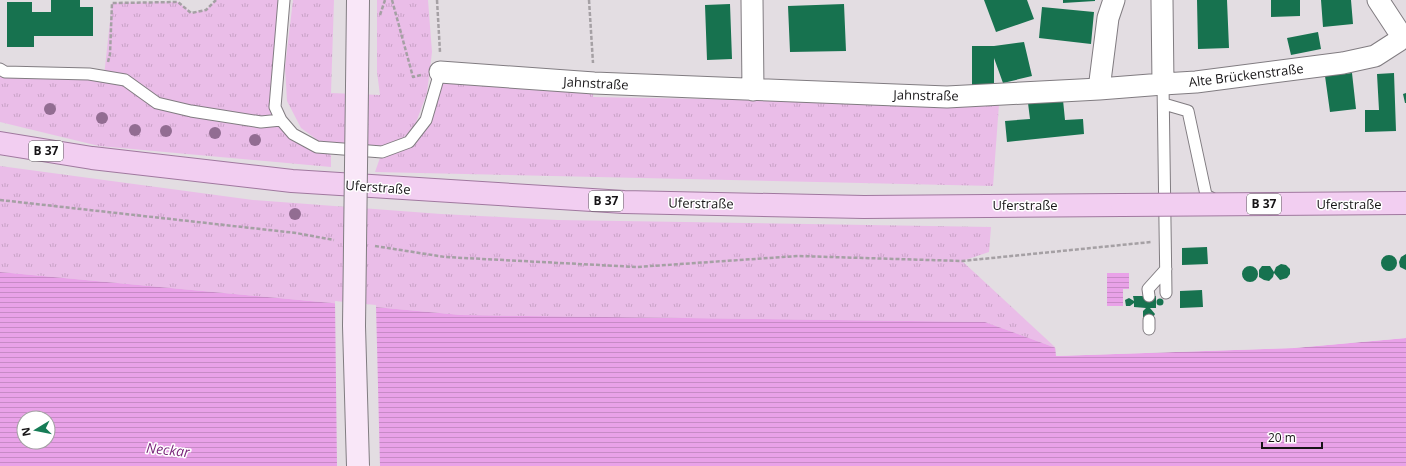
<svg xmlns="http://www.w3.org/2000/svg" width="1406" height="466" viewBox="0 0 1406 466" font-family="'Open Sans',sans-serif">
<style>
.grass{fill:url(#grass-tufts)}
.water{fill:url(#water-rules);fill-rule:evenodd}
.pier{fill:#e3dde2}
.building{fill:#17724f}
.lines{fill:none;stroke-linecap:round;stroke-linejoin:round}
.service-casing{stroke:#817c81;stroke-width:13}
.minor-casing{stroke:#817c81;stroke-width:23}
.secondary-casing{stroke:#817c81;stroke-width:24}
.primary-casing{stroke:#a0789f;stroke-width:24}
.path{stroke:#a5a0a4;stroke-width:2.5;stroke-dasharray:4 2;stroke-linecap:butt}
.service{stroke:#fff;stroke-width:11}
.minor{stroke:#fff;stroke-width:21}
.secondary{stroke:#f9e7f8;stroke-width:22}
.primary{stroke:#f2cef1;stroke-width:22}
.secondary-bridge-casing{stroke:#817c81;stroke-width:24;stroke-linecap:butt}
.primary-bridge-casing{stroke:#a0789f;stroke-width:24;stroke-linecap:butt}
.secondary-bridge{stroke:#f9e7f8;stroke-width:22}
.primary-bridge{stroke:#f2cef1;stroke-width:22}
.tree{fill:#926d92}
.labels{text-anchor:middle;stroke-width:3;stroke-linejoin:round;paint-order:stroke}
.shield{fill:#fff;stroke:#5d5b5d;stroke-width:1}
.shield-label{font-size:12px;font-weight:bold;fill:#171517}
.street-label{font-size:13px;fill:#171517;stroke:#fff}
.water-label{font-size:14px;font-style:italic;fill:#7b287c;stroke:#fff}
</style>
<defs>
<pattern id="grass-tufts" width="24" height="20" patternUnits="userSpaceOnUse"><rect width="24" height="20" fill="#eabde8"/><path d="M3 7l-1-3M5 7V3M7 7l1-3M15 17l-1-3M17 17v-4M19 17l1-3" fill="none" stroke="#c8a2c6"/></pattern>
<pattern id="water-rules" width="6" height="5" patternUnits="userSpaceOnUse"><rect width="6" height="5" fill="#e9a2e8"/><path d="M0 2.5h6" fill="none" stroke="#c78bc6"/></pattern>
</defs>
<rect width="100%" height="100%" fill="#e3dde2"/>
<path class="grass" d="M 216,0 L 284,0 L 275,107 L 293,134 L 331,155 L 331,167 L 99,146 L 0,122 L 0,69 L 104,76 L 112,3 L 178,2 L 191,13 L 206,10 Z
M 293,0 L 334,0 L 331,93 L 380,95 L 377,72 L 377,0 L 428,0 L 432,52 L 427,93 L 414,128 L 401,140 L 379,147 L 323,144 L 301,128 L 287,101 L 285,67 Z
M 440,72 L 594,83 L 593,97 L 999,104 L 993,186 L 375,172 L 382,152 L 409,142 L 426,120 Z
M 0,166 L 253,200 L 441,214 L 558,220 L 991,227 L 989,252 L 962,261 L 1056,348 L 985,322 L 461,315 L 0,272 Z"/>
<path class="water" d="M 0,272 L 461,315 L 985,322 L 1056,348 L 1056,356 L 1294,348 L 1406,338 L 1406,466 L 0,466 ZM 24,418 L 48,418 L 48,442 L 24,442 Z
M 1107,273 L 1129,273 L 1129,289 L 1123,289 L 1123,306 L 1107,306 Z"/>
<path class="pier" d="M 335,301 L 376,305 L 380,466 L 337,466 Z
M 1406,336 L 1406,338 L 1294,348 L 1056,356 L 1055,346 L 1057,347 L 1058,354 L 1294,346 Z"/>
<path class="building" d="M 51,0 L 80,0 L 80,7 L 93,7 L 93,36 L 34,36 L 34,47 L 7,47 L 7,2 L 32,2 L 32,12 L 51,12 Z
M 984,0 L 1027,0 L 1034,19 L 996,32 Z
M 1063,0 L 1095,0 L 1095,1 L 1063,3 Z
M 1197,0 L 1227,0 L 1229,48 L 1198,49 Z
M 1271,0 L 1300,0 L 1300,16 L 1271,17 Z
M 1321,0 L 1351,0 L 1353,24 L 1323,27 Z
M 730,4 L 732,59 L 707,60 L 705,5 Z
M 844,4 L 846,51 L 790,52 L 788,6 Z
M 1042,7 L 1094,12 L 1091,44 L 1039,38 Z
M 1318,32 L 1321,49 L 1291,55 L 1287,38 Z
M 1024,42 L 1032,76 L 1003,83 L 994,58 L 994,85 L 972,85 L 972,46 L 994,46 Z
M 1352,73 L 1356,109 L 1330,112 L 1325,76 Z
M 1394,73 L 1396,131 L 1365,132 L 1365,110 L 1379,110 L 1377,74 Z
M 1406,93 L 1406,103 L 1405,103 L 1403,94 Z
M 1063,100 L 1065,120 L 1083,119 L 1084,134 L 1007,142 L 1005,121 L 1030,119 L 1028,103 Z
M 1207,247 L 1208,264 L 1182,265 L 1182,248 Z
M 1406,254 L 1406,270 L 1400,267 L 1399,262 L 1401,257 Z
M1381 263a8 8 0 1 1 16 0a8 8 0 1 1-16 0Z
M 1281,264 L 1286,265 L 1290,269 L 1290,274 L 1287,278 L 1280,280 L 1274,273 L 1273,277 L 1269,281 L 1264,280 L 1259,277 L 1259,270 L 1262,266 L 1270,266 L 1274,272 L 1276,267 Z
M1242 274a8 8 0 1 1 16 0a8 8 0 1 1-16 0Z
M 1202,290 L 1203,307 L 1180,308 L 1180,291 Z
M 1133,296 L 1156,296 L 1156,308 L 1150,308 L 1155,314 L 1152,319 L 1143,317 L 1143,311 L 1146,308 L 1134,307 L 1134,303 L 1130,306 L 1126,306 L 1125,300 L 1129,298 L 1134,301 Z
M1156.5 302a3.5 3.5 0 1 1 7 0a3.5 3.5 0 1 1-7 0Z"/>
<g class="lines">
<defs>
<path id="service" d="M 284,0 L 275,107 L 281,120 L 293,134 L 317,147 L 382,152 L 409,142 L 426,120 L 440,72
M 0,69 L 5,72 L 89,74 L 125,80 L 157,103 L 191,111 L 261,122 L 281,120
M 1163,84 L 1166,293
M 1164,104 L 1188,111 L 1206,195 L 1217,201
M 1149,296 L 1148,289 L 1166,269
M 1149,320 L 1149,329"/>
<path id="minor" d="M 752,0 L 753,90
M 1162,0 L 1163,84 L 1196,82 L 1343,63 L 1375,56 L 1406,36
M 1378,0 L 1403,38
M 440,72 L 594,83 L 947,97 L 1099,89 L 1163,84
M 1099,89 L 1108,18 L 1114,0"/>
<path id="secondary" d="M 357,86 L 358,0"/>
<path id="primary" d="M 0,143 L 92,158 L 292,181 L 624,202 L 864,207 L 1122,205"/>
</defs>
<use href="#service" class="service-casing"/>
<use href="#minor" class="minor-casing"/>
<use href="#secondary" class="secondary-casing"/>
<use href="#primary" class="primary-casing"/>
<path class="path" d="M 392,0 L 413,77 L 421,75
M 437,0 L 440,52
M 589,0 L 593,63
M 380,15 L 385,0
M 108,62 L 110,54 L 112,3 L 178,2 L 191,13 L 206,10 L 216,0
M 0,200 L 296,233 L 334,240
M 375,246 L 445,257 L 637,267 L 798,256 L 962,261 L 1151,242"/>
<use href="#service" class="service"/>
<use href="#minor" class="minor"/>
<use href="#secondary" class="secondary"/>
<use href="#primary" class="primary"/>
<defs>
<path id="secondary-bridge" d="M 357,86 L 354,326 L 358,466"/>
<path id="primary-bridge" d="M 1122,205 L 1406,203"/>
</defs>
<use href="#secondary-bridge" class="secondary-bridge-casing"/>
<use href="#primary-bridge" class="primary-bridge-casing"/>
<use href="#secondary-bridge" class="secondary-bridge"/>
<use href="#primary-bridge" class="primary-bridge"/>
</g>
<g class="tree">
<circle cx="50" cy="109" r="6"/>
<circle cx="102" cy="118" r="6"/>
<circle cx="135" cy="130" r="6"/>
<circle cx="166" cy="131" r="6"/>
<circle cx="215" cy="133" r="6"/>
<circle cx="255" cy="140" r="6"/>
<circle cx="295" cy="214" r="6"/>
</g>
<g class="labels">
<g class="shield">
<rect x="29" y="141" width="34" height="20" rx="3"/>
<rect x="589" y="191" width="34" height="20" rx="3"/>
<rect x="1247" y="194" width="34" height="20" rx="3"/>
</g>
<g class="shield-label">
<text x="46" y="155">B 37</text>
<text x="606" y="205">B 37</text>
<text x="1264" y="208">B 37</text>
</g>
<g class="street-label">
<text transform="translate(1246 75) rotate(-7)" y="5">Alte Brückenstraße</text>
<text transform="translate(596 83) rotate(3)" y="5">Jahnstraße</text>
<text transform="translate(926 95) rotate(1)" y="5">Jahnstraße</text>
<text transform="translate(378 187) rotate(4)" y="5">Uferstraße</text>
<text transform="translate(701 203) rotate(1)" y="5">Uferstraße</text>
<text x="1349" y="209">Uferstraße</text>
<text x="1025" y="210">Uferstraße</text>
</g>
<g class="water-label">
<text transform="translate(168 450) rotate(6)" y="5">Neckar</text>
</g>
</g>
<g transform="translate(36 430) rotate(260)"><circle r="19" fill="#ffffff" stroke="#a2a1a2"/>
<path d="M0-3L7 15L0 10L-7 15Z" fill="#167c56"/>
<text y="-6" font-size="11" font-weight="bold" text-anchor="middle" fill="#171517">N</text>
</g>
<path d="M1262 442v6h60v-6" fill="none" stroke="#171517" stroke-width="2"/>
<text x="1268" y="442" font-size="12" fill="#171517" stroke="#ffffff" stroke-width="3" paint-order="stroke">20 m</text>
</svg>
